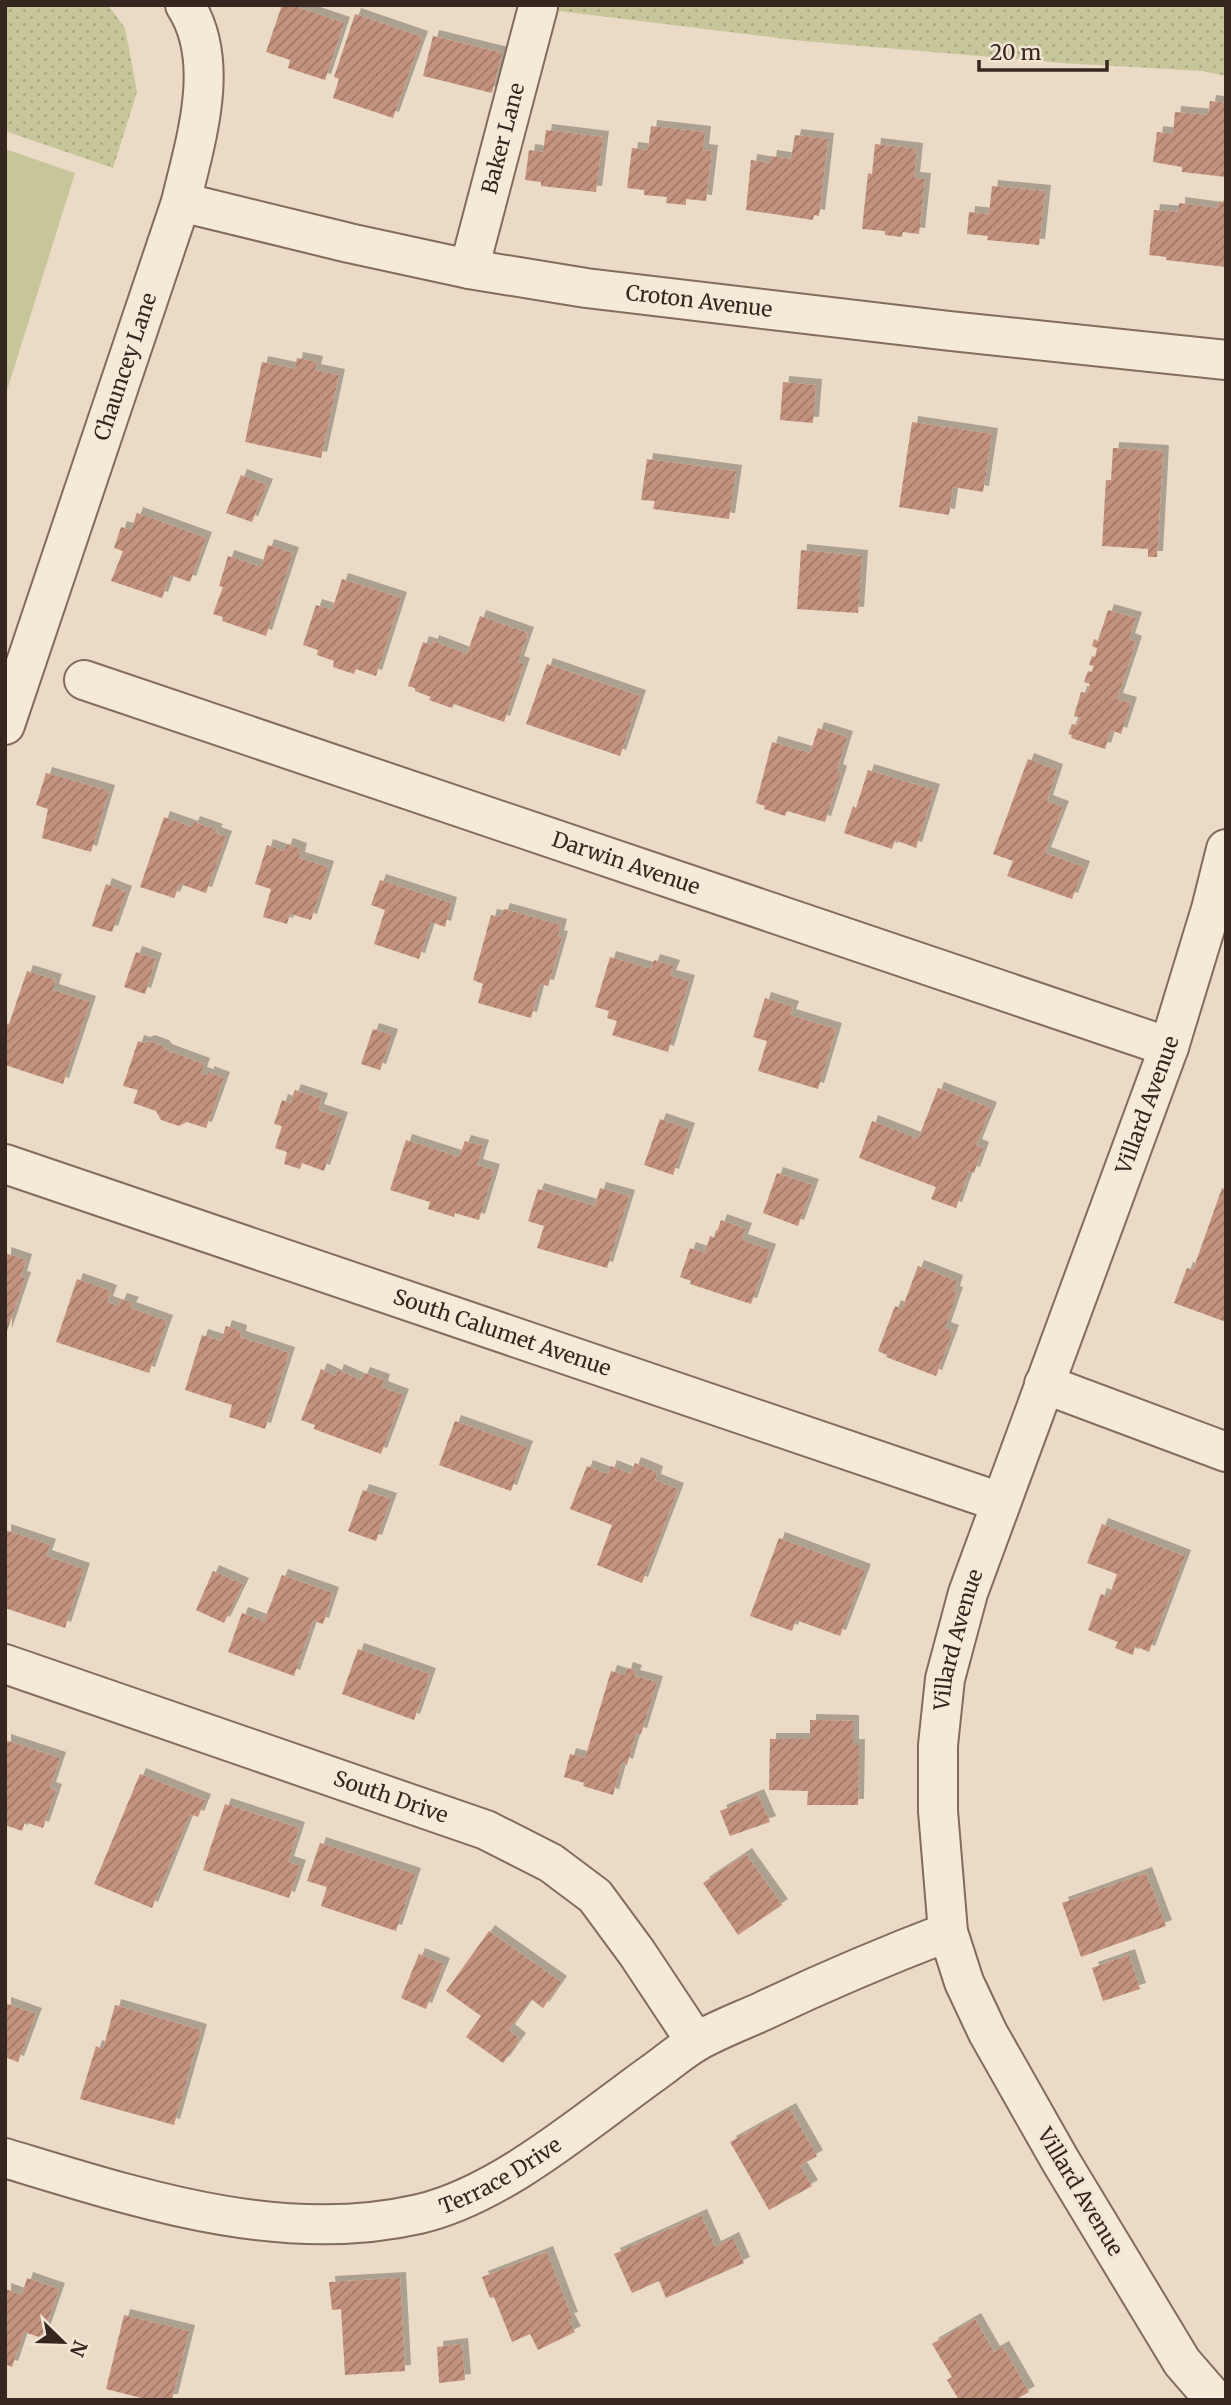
<svg xmlns="http://www.w3.org/2000/svg" width="1231" height="2405" viewBox="0 0 1231 2405" font-family="Merriweather,serif">
<style>
.grass{fill:url(#grass-dots)}
.pitch{fill:#c7c69b}
.building{fill:url(#building-hatch);filter:url(#shadow)}
.lines{fill:none;stroke-linecap:round;stroke-linejoin:round}
.minor-casing{stroke:#836c5d;stroke-width:42}
.minor{stroke:#f5e9d8;stroke-width:38}
.labels{text-anchor:middle;stroke-width:6;stroke-linejoin:round;paint-order:stroke}
.street-label{font-size:21px;fill:#352720;stroke:#f2e5d4}
</style>
<defs>
<pattern id="grass-dots" width="8" height="8" patternUnits="userSpaceOnUse" patternTransform="scale(1.75)"><rect width="8" height="8" fill="#c7c69b"/><path d="M2 2h.1M6 6h.1" fill="none" stroke="#acaa85" stroke-width="1.8" stroke-linecap="round"/></pattern>
<pattern id="building-hatch" width="6" height="6" patternUnits="userSpaceOnUse" patternTransform="scale(1.75)"><rect width="6" height="6" fill="#c4937f"/><path d="M-1 1l2-2M0 6l6-6M5 7l2-2" fill="none" stroke="#a07868"/></pattern>
<filter id="shadow"><feDropShadow dx="6" dy="-6" stdDeviation="0" flood-color="#0004"/></filter>
</defs>
<rect width="100%" height="100%" fill="#eadac6"/>
<path class="grass" d="M 5,5 L 108,5 L 125,28 L 137,92 L 113,168 L 5,131 Z
M 552,5 L 1226,5 L 1226,76 L 1202,71 L 1062,63 L 803,41 L 551,10 Z"/>
<path class="pitch" d="M 5,149 L 75,173 L 5,397 Z"/>
<path class="building" d="M 282,5 L 291,5 L 344,23 L 325,80 L 288,68 L 290,60 L 266,52 Z
M 355,14 L 422,37 L 393,118 L 333,98 L 339,79 L 334,77 Z
M 433,36 L 502,53 L 492,93 L 423,76 Z
M 1210,101 L 1226,103 L 1226,177 L 1182,172 L 1182,167 L 1153,162 L 1157,132 L 1173,134 L 1175,112 L 1208,115 Z
M 651,126 L 705,132 L 703,150 L 712,151 L 706,201 L 686,199 L 686,205 L 666,203 L 667,197 L 644,195 L 644,190 L 627,188 L 632,148 L 648,150 Z
M 546,130 L 603,137 L 596,192 L 541,186 L 541,182 L 525,180 L 529,150 L 543,152 Z
M 795,135 L 828,139 L 819,216 L 814,215 L 813,220 L 746,210 L 751,160 L 770,163 L 771,156 L 791,159 Z
M 875,144 L 917,149 L 914,178 L 925,179 L 919,234 L 903,232 L 902,237 L 885,235 L 885,231 L 862,229 L 868,173 L 872,174 Z
M 992,186 L 1045,191 L 1039,245 L 987,240 L 988,236 L 967,234 L 969,212 L 989,214 Z
M 1219,201 L 1226,203 L 1226,267 L 1166,260 L 1166,257 L 1149,255 L 1154,210 L 1179,212 L 1179,203 L 1217,208 Z
M 297,358 L 317,362 L 315,370 L 339,375 L 321,458 L 245,442 L 262,362 L 295,369 Z
M 783,382 L 816,385 L 813,423 L 780,420 Z
M 912,422 L 992,434 L 983,492 L 953,487 L 949,515 L 899,507 Z
M 1113,448 L 1163,451 L 1157,557 L 1148,557 L 1148,549 L 1102,546 L 1106,480 L 1111,480 Z
M 647,459 L 736,471 L 729,519 L 653,509 L 655,501 L 641,500 Z
M 241,475 L 267,485 L 252,522 L 226,513 Z
M 137,513 L 206,538 L 190,582 L 170,575 L 162,598 L 111,581 L 123,551 L 114,548 L 121,527 L 131,530 Z
M 268,545 L 293,553 L 266,636 L 222,621 L 223,617 L 213,614 L 223,587 L 219,586 L 228,556 L 261,567 Z
M 801,550 L 862,556 L 858,613 L 797,609 Z
M 342,579 L 401,598 L 376,676 L 356,669 L 354,674 L 333,667 L 334,661 L 317,655 L 318,650 L 303,645 L 316,605 L 332,610 Z
M 1108,610 L 1136,618 L 1129,639 L 1136,642 L 1117,699 L 1131,703 L 1121,734 L 1111,730 L 1105,749 L 1071,738 L 1072,735 L 1068,734 L 1072,724 L 1077,725 L 1080,718 L 1074,716 L 1081,692 L 1087,693 L 1090,684 L 1084,682 L 1088,671 L 1092,672 L 1094,666 L 1089,665 L 1092,656 L 1095,657 L 1097,648 L 1092,646 L 1094,639 L 1098,641 Z
M 480,616 L 528,633 L 518,662 L 524,664 L 504,722 L 454,704 L 452,708 L 429,700 L 431,697 L 415,691 L 415,688 L 408,686 L 423,642 L 432,645 L 433,641 L 467,654 Z
M 547,664 L 640,696 L 620,756 L 526,724 Z
M 818,728 L 847,737 L 837,770 L 841,772 L 825,822 L 787,811 L 785,816 L 764,809 L 765,806 L 756,803 L 772,742 L 810,753 Z
M 1028,759 L 1057,770 L 1047,801 L 1063,807 L 1045,853 L 1084,867 L 1072,899 L 1007,876 L 1013,861 L 993,854 Z
M 868,770 L 934,790 L 916,848 L 895,840 L 892,849 L 844,833 L 853,806 L 856,808 Z
M 46,773 L 109,791 L 91,852 L 42,838 L 48,809 L 36,805 Z
M 164,817 L 192,827 L 194,822 L 217,830 L 215,833 L 226,837 L 206,893 L 180,884 L 174,898 L 140,887 Z
M 287,844 L 301,849 L 299,858 L 328,867 L 311,920 L 290,914 L 287,924 L 263,917 L 271,889 L 255,884 L 267,845 L 284,851 Z
M 380,880 L 451,903 L 445,927 L 431,922 L 419,959 L 374,944 L 385,910 L 371,905 Z
M 106,884 L 126,892 L 112,932 L 92,926 Z
M 504,909 L 561,925 L 558,936 L 562,937 L 548,986 L 540,984 L 531,1018 L 478,1003 L 483,984 L 473,980 L 491,915 L 501,917 Z
M 136,952 L 156,959 L 145,994 L 124,987 Z
M 610,957 L 651,969 L 654,960 L 674,966 L 670,976 L 689,981 L 668,1052 L 612,1035 L 617,1021 L 607,1018 L 609,1011 L 595,1007 Z
M 27,971 L 56,980 L 53,990 L 90,1002 L 63,1084 L 5,1065 L 5,1023 L 9,1024 Z
M 765,998 L 793,1007 L 790,1015 L 836,1029 L 818,1089 L 758,1071 L 767,1041 L 753,1037 Z
M 373,1029 L 392,1035 L 380,1070 L 361,1064 Z
M 138,1041 L 144,1043 L 149,1041 L 163,1046 L 166,1050 L 204,1064 L 201,1073 L 208,1075 L 208,1072 L 224,1078 L 206,1128 L 187,1122 L 179,1126 L 161,1120 L 156,1111 L 133,1103 L 138,1090 L 123,1086 Z
M 938,1088 L 991,1108 L 976,1145 L 983,1148 L 974,1173 L 969,1171 L 956,1208 L 931,1199 L 936,1187 L 859,1158 L 872,1121 L 918,1139 Z
M 295,1090 L 322,1099 L 318,1110 L 342,1118 L 324,1171 L 302,1163 L 300,1169 L 284,1164 L 287,1152 L 275,1148 L 282,1126 L 274,1124 L 282,1100 L 290,1103 Z
M 660,1119 L 689,1129 L 673,1175 L 644,1165 Z
M 406,1140 L 459,1157 L 465,1141 L 483,1146 L 477,1165 L 494,1170 L 479,1220 L 455,1213 L 454,1217 L 428,1209 L 430,1202 L 390,1190 Z
M 777,1173 L 813,1185 L 798,1226 L 763,1213 Z
M 600,1188 L 629,1196 L 607,1268 L 537,1248 L 544,1226 L 528,1221 L 538,1189 L 595,1206 Z
M 1222,1188 L 1226,1190 L 1226,1322 L 1174,1303 L 1187,1268 L 1193,1270 Z
M 721,1220 L 746,1229 L 742,1240 L 770,1250 L 751,1304 L 690,1284 L 691,1281 L 680,1277 L 690,1248 L 705,1253 L 710,1236 L 715,1238 Z
M 5,1253 L 26,1260 L 21,1277 L 25,1278 L 6,1334 Z
M 918,1266 L 957,1281 L 954,1292 L 957,1293 L 945,1328 L 953,1331 L 936,1376 L 886,1357 L 887,1355 L 878,1351 L 895,1306 L 902,1309 Z
M 77,1279 L 111,1291 L 107,1302 L 118,1306 L 121,1299 L 133,1303 L 130,1308 L 167,1321 L 149,1373 L 56,1342 Z
M 226,1326 L 241,1331 L 240,1337 L 289,1353 L 265,1429 L 229,1417 L 232,1405 L 185,1390 L 202,1335 L 221,1341 Z
M 321,1369 L 336,1376 L 338,1370 L 361,1380 L 364,1373 L 384,1380 L 382,1387 L 403,1395 L 381,1454 L 314,1429 L 315,1425 L 301,1420 Z
M 455,1421 L 527,1447 L 511,1491 L 439,1465 Z
M 635,1463 L 657,1472 L 655,1480 L 678,1489 L 642,1583 L 597,1565 L 612,1525 L 570,1509 L 587,1466 L 608,1474 L 611,1466 L 631,1474 Z
M 363,1490 L 391,1499 L 376,1541 L 348,1531 Z
M 1102,1524 L 1185,1556 L 1149,1652 L 1135,1646 L 1133,1655 L 1115,1648 L 1118,1642 L 1088,1630 L 1101,1594 L 1109,1597 L 1117,1574 L 1087,1563 Z
M 5,1530 L 50,1545 L 46,1556 L 84,1569 L 65,1628 L 5,1608 Z
M 779,1538 L 865,1570 L 840,1636 L 796,1620 L 792,1631 L 750,1616 Z
M 213,1571 L 243,1584 L 224,1623 L 196,1610 Z
M 282,1575 L 333,1593 L 323,1624 L 313,1621 L 294,1676 L 228,1652 L 242,1613 L 264,1621 Z
M 358,1649 L 430,1674 L 414,1720 L 342,1694 Z
M 627,1668 L 636,1671 L 634,1676 L 657,1682 L 641,1734 L 636,1733 L 627,1765 L 622,1763 L 613,1795 L 583,1786 L 584,1783 L 564,1777 L 570,1754 L 585,1758 L 611,1671 L 625,1675 Z
M 810,1720 L 853,1721 L 853,1745 L 859,1745 L 858,1805 L 807,1805 L 808,1791 L 769,1790 L 770,1739 L 810,1739 Z
M 5,1740 L 60,1758 L 50,1788 L 56,1790 L 43,1828 L 25,1822 L 22,1831 L 5,1825 Z
M 140,1774 L 205,1800 L 198,1817 L 190,1814 L 152,1908 L 94,1884 Z
M 758,1795 L 770,1822 L 730,1836 L 720,1811 Z
M 225,1804 L 299,1828 L 288,1862 L 300,1866 L 289,1898 L 203,1870 Z
M 320,1843 L 415,1874 L 396,1931 L 321,1906 L 327,1887 L 307,1881 Z
M 746,1854 L 782,1905 L 738,1935 L 703,1883 Z
M 1146,1873 L 1166,1926 L 1081,1957 L 1062,1903 Z
M 489,1931 L 561,1982 L 543,2008 L 531,1999 L 509,2030 L 520,2039 L 503,2063 L 466,2037 L 481,2016 L 446,1991 Z
M 419,1954 L 444,1964 L 426,2009 L 401,1998 Z
M 1129,1955 L 1140,1989 L 1103,2001 L 1092,1968 Z
M 5,2003 L 36,2014 L 18,2062 L 5,2057 Z
M 115,2005 L 201,2030 L 174,2125 L 80,2099 L 96,2046 L 103,2049 Z
M 790,2109 L 817,2156 L 800,2166 L 812,2186 L 769,2210 L 730,2142 Z
M 701,2215 L 715,2247 L 733,2238 L 744,2263 L 666,2298 L 659,2281 L 632,2293 L 614,2254 Z
M 547,2252 L 572,2318 L 568,2319 L 575,2332 L 538,2350 L 530,2334 L 512,2342 L 494,2297 L 490,2298 L 482,2277 Z
M 27,2278 L 59,2289 L 42,2338 L 24,2332 L 12,2367 L 5,2364 L 5,2289 L 22,2295 Z
M 400,2278 L 405,2371 L 345,2375 L 341,2309 L 332,2310 L 329,2282 Z
M 124,2315 L 189,2331 L 172,2400 L 149,2400 L 106,2389 Z
M 975,2319 L 994,2352 L 1003,2347 L 1029,2392 L 1015,2400 L 959,2400 L 947,2380 L 952,2377 L 932,2344 Z
M 462,2344 L 465,2380 L 439,2383 L 437,2347 Z"/>
<g class="lines">
<defs>
<g id="minor">
<path id="s1" d="M 181,202 L 349,243 L 469,269 L 586,288 L 950,331 L 1226,360"/>
<path id="s2" d="M 469,269 L 538,7"/>
<path id="s3" d="M 84,680 L 1169,1047"/>
<path id="s4" d="M 5,725 L 181,202 C 195,142 222,62 185,5"/>
<path id="s5" d="M 5,1164 L 1000,1502"/>
<path d="M 1044,1384 L 1226,1452"/>
<path id="s6" d="M 5,1664 L 486,1830 L 551,1863 L 595,1896 L 637,1953 L 696,2042"/>
<path id="s7" d="M 5,2158 C 138,2198 280,2246 419,2214 C 501,2195 586,2121 653,2073 C 667,2063 681,2051 696,2042 C 717,2030 741,2021 763,2011 C 824,1982 885,1956 948,1932"/>
<path id="s8" d="M 1215,2400 L 1182,2362 L 1060,2160 L 988,2033 L 964,1982 L 948,1932 L 938,1811 L 938,1745 L 945,1679 L 968,1593 L 1169,1047 L 1211,909 L 1226,849"/>
</g>
</defs>
<use href="#minor" class="minor-casing"/>
<use href="#minor" class="minor"/>
</g>
<g class="labels">
<g class="street-label">
<text dy="7" stroke="none"><textPath href="#s2" startOffset="135">Baker Lane</textPath></text>
<text dy="7" stroke="none"><textPath href="#s1" startOffset="528">Croton Avenue</textPath></text>
<text dy="7" stroke="none"><textPath href="#s4" startOffset="378">Chauncey Lane</textPath></text>
<text dy="7" stroke="none"><textPath href="#s3" startOffset="572">Darwin Avenue</textPath></text>
<text dy="7" stroke="none"><textPath href="#s8" startOffset="1404">Villard Avenue</textPath></text>
<text dy="7" stroke="none"><textPath href="#s5" startOffset="525">South Calumet Avenue</textPath></text>
<text dy="7" stroke="none"><textPath href="#s8" startOffset="836">Villard Avenue</textPath></text>
<text dy="7" stroke="none"><textPath href="#s6" startOffset="408">South Drive</textPath></text>
<text dy="7" stroke="none"><textPath href="#s7" startOffset="513">Terrace Drive</textPath></text>
<text transform="translate(1080 2192) rotate(59)" y="7">Villard Avenue</text>
</g>
</g>
<rect width="1231" height="2405" fill="none" stroke="#352720" stroke-width="14"/>
<g transform="translate(63 2342) rotate(113)" stroke="#f2e5d4" stroke-width="5" paint-order="stroke">
<path d="M0-5L12 26L0 18L-12 26Z" fill="#352720"/>
<text y="-10" font-size="19" font-weight="bold" text-anchor="middle" fill="#352720">N</text>
</g>
<path d="M979 60v10h128v-10" fill="none" stroke="#352720" stroke-width="3.5"/>
<text x="990" y="60" font-size="21" fill="#352720" stroke="#f2e5d4" stroke-width="5" paint-order="stroke">20 m</text>
</svg>
